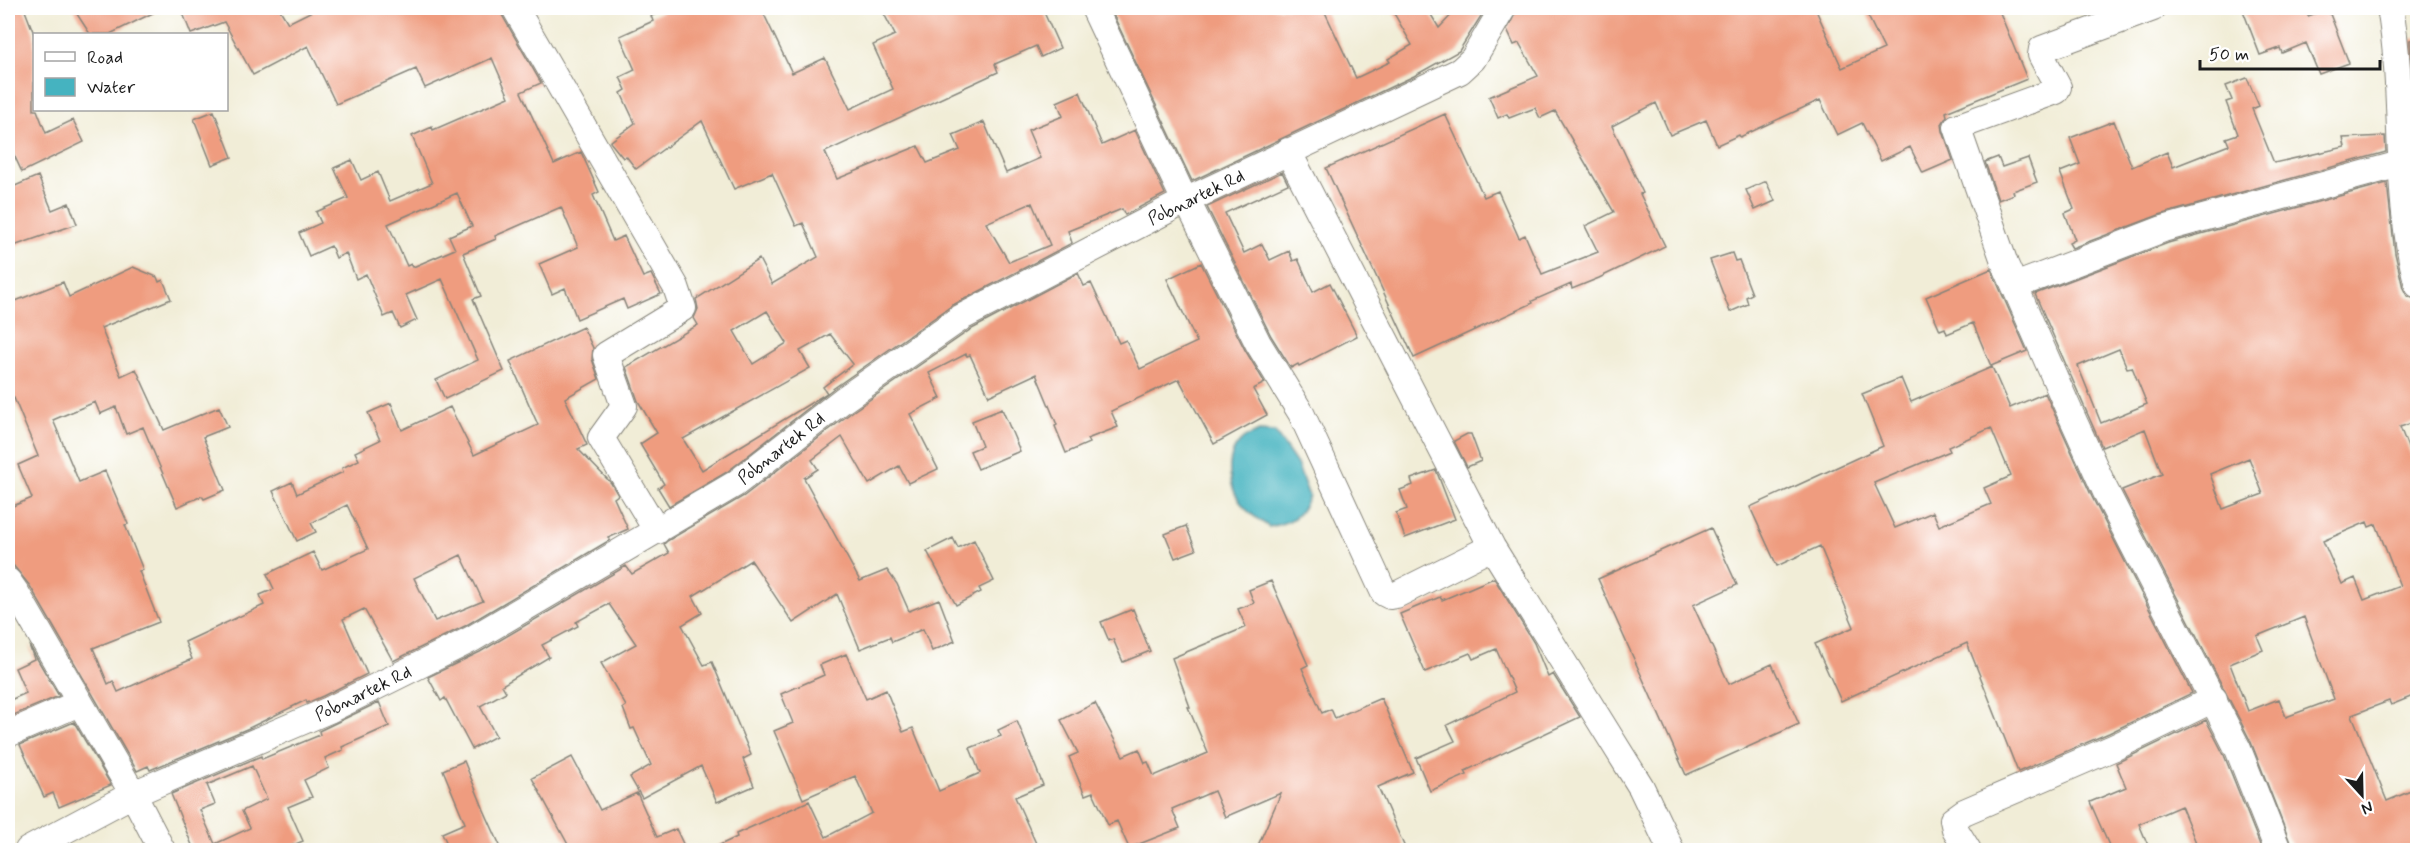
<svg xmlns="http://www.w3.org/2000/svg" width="2425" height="858" viewBox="0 0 2425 858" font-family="Mynerve,sans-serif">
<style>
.water{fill:#45b3c0;stroke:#30686e;stroke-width:1.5}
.building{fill:#ef9c7f;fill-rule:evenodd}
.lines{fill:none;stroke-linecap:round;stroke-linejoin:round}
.minor-casing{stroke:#86847a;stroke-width:28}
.minor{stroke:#fff;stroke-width:26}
.labels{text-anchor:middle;stroke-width:4.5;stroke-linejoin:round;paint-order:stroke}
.street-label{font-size:18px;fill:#1c1c1c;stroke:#fff}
</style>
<rect width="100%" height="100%" fill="#fff"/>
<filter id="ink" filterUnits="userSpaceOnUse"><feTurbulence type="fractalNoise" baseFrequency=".0167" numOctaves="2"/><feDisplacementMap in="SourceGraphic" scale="12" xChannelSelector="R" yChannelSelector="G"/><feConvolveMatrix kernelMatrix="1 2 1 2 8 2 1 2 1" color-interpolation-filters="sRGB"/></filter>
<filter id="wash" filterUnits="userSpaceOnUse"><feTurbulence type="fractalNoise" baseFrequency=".008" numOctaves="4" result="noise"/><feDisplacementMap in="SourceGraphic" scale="24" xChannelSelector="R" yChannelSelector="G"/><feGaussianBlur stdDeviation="1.35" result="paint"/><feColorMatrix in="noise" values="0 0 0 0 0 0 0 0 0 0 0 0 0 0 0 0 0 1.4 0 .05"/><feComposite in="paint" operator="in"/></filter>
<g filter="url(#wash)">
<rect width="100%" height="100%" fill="#f1edd7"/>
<path class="water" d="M 1259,431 L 1275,432 L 1297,464 L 1309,496 C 1300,518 1292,522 1269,527 C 1261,521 1252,516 1246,509 C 1229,492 1222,458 1242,440 C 1246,436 1254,434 1259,431 Z"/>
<g id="blocks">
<path class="building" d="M 8,8 L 24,8 L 34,34 L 34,110 L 37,110 L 46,133 L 73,120 L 84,142 L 22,172 L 8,142 Z
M 73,8 L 163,8 L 110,34 L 90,34 Z
M 181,8 L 279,8 L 288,23 L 318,8 L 500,8 L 502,15 L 541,83 L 521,92 L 554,164 L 581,152 L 599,192 L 593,195 L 613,241 L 624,236 L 643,277 L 651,274 L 661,294 L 627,309 L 623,299 L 577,319 L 565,288 L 552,294 L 539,264 L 578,247 L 561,207 L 495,236 L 496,239 L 463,253 L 481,296 L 473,299 L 504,371 L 445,399 L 436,380 L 478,360 L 442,279 L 406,295 L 417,320 L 400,328 L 393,313 L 384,317 L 366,274 L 356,279 L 346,253 L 336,258 L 331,246 L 309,256 L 299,233 L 321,223 L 316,212 L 348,198 L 334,168 L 352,160 L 361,180 L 378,172 L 390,201 L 432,183 L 412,136 L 432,127 L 433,130 L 509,97 L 492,58 L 425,88 L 416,69 L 336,104 L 308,46 L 253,75 L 224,22 L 191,34 ZM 457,193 L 472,226 L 449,236 L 455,249 L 413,267 L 411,264 L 407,266 L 388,224 Z
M 671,8 L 761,8 L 792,73 L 825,58 L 850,109 L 893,89 L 873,45 L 895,35 L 881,8 L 1042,8 L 1060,48 L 1041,57 L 1036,46 L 995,64 L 998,72 L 825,152 L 837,179 L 918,146 L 927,163 L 960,150 L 953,135 L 984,122 L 1006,173 L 1040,158 L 1028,130 L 1063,116 L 1057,102 L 1080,92 L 1102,145 L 1135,130 L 1165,194 L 1125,215 L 1122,209 L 1068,231 L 1072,243 L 953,305 L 834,388 L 727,472 L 669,506 L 658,488 L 664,484 L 640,444 L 657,433 L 638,401 L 626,367 L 698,325 L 694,318 L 698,309 L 696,299 L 759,259 L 772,284 L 818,257 L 803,223 L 796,226 L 772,173 L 734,189 L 702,121 L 636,169 L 626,156 L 623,158 L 610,142 L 635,123 L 621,93 L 626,90 L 620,77 L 635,70 L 620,36 L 653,21 L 651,16 ZM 1032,203 L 1050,245 L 1009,262 L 986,223 ZM 767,311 L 787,343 L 753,364 L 734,331 ZM 830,334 L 853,364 L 823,387 L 827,393 L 702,470 L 683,439 L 810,368 L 800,351 Z
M 1110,8 L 1323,8 L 1356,78 L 1390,62 L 1388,59 L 1412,45 L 1391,8 L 1427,8 L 1439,28 L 1458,8 L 1486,8 L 1459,51 L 1414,76 L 1192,181 Z
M 1518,8 L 1815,8 L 1842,68 L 1884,49 L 1864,8 L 1998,8 L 2027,79 L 1946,112 L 1947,116 L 1942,124 L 1943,131 L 1953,160 L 1923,173 L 1910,147 L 1881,161 L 1862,123 L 1837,135 L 1820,100 L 1740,137 L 1739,135 L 1717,145 L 1706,120 L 1670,135 L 1656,103 L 1612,126 L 1643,193 L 1640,194 L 1665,246 L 1599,278 L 1572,289 L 1571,284 L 1532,301 L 1533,303 L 1414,358 L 1326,168 L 1445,114 L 1484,197 L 1498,191 L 1519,238 L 1525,235 L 1542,274 L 1598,252 L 1585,226 L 1614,212 L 1555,111 L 1540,118 L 1535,108 L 1509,118 L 1507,114 L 1498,118 L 1489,97 L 1538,76 L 1519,43 L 1514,45 L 1507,30 Z
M 2242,8 L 2306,8 L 2308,16 L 2328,9 L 2349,63 L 2319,74 L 2306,43 L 2282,53 L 2280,48 L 2260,55 Z
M 2418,38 L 2418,97 L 2414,97 L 2410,40 Z
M 2247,78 L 2259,106 L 2252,109 L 2274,163 L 2345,147 L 2343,138 L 2385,136 L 2386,152 L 2159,215 L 2072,248 L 2069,243 L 2075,240 L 2065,213 L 2074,209 L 2060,172 L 2080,164 L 2070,138 L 2114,121 L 2132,167 L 2167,152 L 2173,167 L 2229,145 L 2226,138 L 2238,134 L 2226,102 L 2232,100 L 2226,86 Z
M 214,111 L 232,157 L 212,165 L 194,119 Z
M 1998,157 L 2002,167 L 2028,158 L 2037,182 L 2013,191 L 2014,194 L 1998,200 L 1985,162 Z
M 1282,172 L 1288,184 L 1225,213 L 1244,253 L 1262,244 L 1270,260 L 1289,251 L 1293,261 L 1298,259 L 1313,292 L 1330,283 L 1357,336 L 1299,366 L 1298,364 L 1291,368 L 1271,336 L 1207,207 Z
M 38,176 L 52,210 L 69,203 L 77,224 L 8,248 L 8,189 Z
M 1766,181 L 1775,201 L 1755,210 L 1746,190 Z
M 2387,183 L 2395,253 L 2403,288 L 2407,296 L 2418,300 L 2418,421 L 2400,427 L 2418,473 L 2418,694 L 2391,705 L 2389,701 L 2352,715 L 2387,801 L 2418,788 L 2418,850 L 2293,850 L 2251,742 L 2122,490 L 2162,474 L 2145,429 L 2102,447 L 2035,294 L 2168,243 ZM 2119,349 L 2127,368 L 2132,367 L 2147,404 L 2101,423 L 2078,366 ZM 2249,458 L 2263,494 L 2223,509 L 2210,474 ZM 2367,522 L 2369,527 L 2376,524 L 2400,586 L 2364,600 L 2355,578 L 2342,584 L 2323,541 ZM 2304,617 L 2334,699 L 2286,717 L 2279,699 L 2248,711 L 2230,664 L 2263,650 L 2257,636 Z
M 1732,253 L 1735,261 L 1739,260 L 1752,294 L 1746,297 L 1748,304 L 1730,312 L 1710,260 Z
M 1201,263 L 1245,350 L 1265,383 L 1253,389 L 1267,415 L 1214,444 L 1179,379 L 1111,411 L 1118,427 L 1087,439 L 1089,443 L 1066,453 L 1055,426 L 1057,425 L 1036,374 L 989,396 L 970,355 L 967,356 L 966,354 L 929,373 L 941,398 L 910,414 L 938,469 L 908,483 L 899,466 L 869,484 L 842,437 L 812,460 L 818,469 L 804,478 L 860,581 L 887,570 L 897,584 L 909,611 L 939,599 L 955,641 L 932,651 L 923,629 L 892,642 L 890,637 L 860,649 L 837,594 L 793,623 L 751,560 L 693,596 L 702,613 L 682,625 L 704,665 L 712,662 L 751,755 L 743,759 L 754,786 L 717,802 L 701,766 L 642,798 L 630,777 L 651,765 L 634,728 L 631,729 L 623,708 L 626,706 L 601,663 L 636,644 L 609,604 L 576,622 L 578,626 L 542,645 L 549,657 L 502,685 L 506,692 L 480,706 L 496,736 L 472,749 L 445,698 L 441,701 L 428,677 L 480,652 L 626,566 L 632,574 L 669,553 L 664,544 L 667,541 L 744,496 L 852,412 L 970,330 L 1078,273 L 1084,286 L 1091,283 L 1119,343 L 1126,340 L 1140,369 L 1197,342 L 1167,279 Z
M 133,267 L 157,277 L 159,282 L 163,280 L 171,299 L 101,328 L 121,376 L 136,369 L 164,430 L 219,407 L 228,427 L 203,437 L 225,490 L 204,499 L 202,496 L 177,507 L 143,427 L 126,434 L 116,407 L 100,414 L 95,402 L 53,420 L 79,482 L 105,471 L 128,524 L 125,525 L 143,570 L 139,571 L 159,622 L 93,648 L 108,684 L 113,681 L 118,692 L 192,659 L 185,642 L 264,605 L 260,595 L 274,589 L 267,574 L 313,552 L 322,570 L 368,549 L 347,505 L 311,523 L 316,532 L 297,541 L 273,491 L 292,482 L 297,494 L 343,472 L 342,468 L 359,460 L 355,452 L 380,440 L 368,413 L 391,403 L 402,430 L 450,407 L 474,455 L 538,425 L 510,361 L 583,327 L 593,348 L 592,359 L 599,379 L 565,398 L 587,445 L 578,449 L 611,483 L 618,495 L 614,498 L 628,529 L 608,538 L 610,540 L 465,626 L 393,661 L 364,609 L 343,619 L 367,674 L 323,696 L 307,703 L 306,700 L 249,728 L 150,770 L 148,766 L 137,771 L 30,586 L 13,565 L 8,552 L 8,508 L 32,498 L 18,465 L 38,456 L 14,398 L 8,401 L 8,304 L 63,282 L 69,297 ZM 461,555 L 483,601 L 435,621 L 414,578 Z
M 1991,269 L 2027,351 L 1991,366 L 1973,323 L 1947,334 L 1945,328 L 1940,330 L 1926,297 Z
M 1992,367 L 2010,408 L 2045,393 L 2092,497 L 2192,693 L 2109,733 L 2018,772 L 1967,643 L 1841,701 L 1815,644 L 1854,627 L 1820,546 L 1777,566 L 1750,507 L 1883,446 L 1862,394 L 1901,378 L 1911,402 ZM 1991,428 L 2011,476 L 1984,488 L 1991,504 L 1939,526 L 1933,512 L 1895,528 L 1874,483 L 1950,451 L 1948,447 Z
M 1002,409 L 1020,451 L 978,469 L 970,451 L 982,446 L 972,421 Z
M 1467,434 L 1471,434 L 1481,461 L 1467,467 L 1454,441 Z
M 1436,470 L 1455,519 L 1405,538 L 1396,513 L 1407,509 L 1400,490 L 1413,485 L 1411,479 Z
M 1186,526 L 1196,550 L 1175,558 L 1165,534 Z
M 1711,528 L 1737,585 L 1693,605 L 1729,684 L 1772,664 L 1799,724 L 1686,775 L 1598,579 Z
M 953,538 L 958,548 L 974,540 L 994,581 L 979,588 L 981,592 L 956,605 L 927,551 Z
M 1494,578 L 1534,643 L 1548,677 L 1553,674 L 1580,717 L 1465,771 L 1467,775 L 1430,791 L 1416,758 L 1455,741 L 1447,725 L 1515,692 L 1496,649 L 1473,659 L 1470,653 L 1425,672 L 1400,614 L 1440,597 L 1442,600 Z
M 1271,581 L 1308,665 L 1302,668 L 1322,713 L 1331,709 L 1335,718 L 1381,698 L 1413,772 L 1378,787 L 1406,850 L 1256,850 L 1281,793 L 1225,817 L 1214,791 L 1172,809 L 1180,828 L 1129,848 L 1117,821 L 1108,825 L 1093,792 L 1085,795 L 1069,757 L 1078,753 L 1061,720 L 1095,703 L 1123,756 L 1139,749 L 1145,763 L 1148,762 L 1154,776 L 1208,753 L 1188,707 L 1190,707 L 1172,658 L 1246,627 L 1238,609 L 1254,603 L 1249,590 Z
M 1133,609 L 1150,651 L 1123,662 L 1113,639 L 1109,641 L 1101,622 Z
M 29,645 L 59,696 L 9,717 L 8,701 L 26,693 L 15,668 L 34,659 Z
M 846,654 L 866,699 L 886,690 L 903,732 L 913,728 L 939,791 L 980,773 L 970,748 L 1001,736 L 998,730 L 1017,721 L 1043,785 L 1015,797 L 1039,850 L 709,850 L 737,837 L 736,834 L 809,801 L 826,837 L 872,813 L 855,776 L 803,799 L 774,731 L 793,723 L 781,694 L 824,675 L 820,665 Z
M 379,702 L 389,726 L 342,747 L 343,750 L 325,758 L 329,768 L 304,780 L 312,797 L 288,807 L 303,841 L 281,850 L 194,850 L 171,794 L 261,756 L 262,759 L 320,735 L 319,731 ZM 252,766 L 267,799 L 242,811 L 250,828 L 215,844 L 200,810 L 215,804 L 207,785 Z
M 2206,720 L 2224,755 L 2262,850 L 2199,850 L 2181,806 L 2139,824 L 2150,850 L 2111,850 L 2090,802 L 2126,787 L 2116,763 Z
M 74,722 L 111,785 L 59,807 L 53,793 L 44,797 L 20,745 Z
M 572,757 L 600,810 L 637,793 L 657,837 L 676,829 L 686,850 L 571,850 L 532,778 Z
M 464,761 L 484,810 L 502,850 L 450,850 L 442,833 L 465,823 L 443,770 Z"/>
</g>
</g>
<g filter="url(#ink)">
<use href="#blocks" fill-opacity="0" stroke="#86847a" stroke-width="1.5"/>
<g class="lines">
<defs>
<path id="minor" d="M 515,8 L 676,287 L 683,308 L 606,355 L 624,406 L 601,438 L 657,531
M 1094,8 L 1185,201
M 2153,8 L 2042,49 L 2041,55 L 2058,87 L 2056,91 L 1957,127 L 2005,264 L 2068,408 L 2105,490 L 2238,749 L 2278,850
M 2390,8 C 2406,99 2393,195 2418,285
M 1288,151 L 1492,547 L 1641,787 L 1671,850
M 1187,201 L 1258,343 L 1301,413 L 1384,593 L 1390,596 L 1396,595 L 1492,547
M 2015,286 L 2163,229 L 2400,164
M 8,581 L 17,594 L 133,794 L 162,850
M 8,734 L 79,703
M 28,850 L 133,794 L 329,710 L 472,639 L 735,484 L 843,400 L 962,317 L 1185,201 L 1460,71 L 1473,59 L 1503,8
M 1968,850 L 1955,829 L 1953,820 L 1964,812 L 2115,747 L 2214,699"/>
</defs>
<use href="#minor" class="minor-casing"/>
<use href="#minor" class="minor"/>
</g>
</g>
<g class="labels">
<g class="street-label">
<text transform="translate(1196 197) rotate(-26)" y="6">Pobnartek Rd</text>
<text transform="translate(781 448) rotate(-38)" y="6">Pobnartek Rd</text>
<text transform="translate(363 693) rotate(-26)" y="6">Pobnartek Rd</text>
</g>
</g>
<rect width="2425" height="858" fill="none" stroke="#fff" stroke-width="30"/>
<rect x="33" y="33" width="195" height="78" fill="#ffffff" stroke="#a4a4a4" stroke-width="1.5"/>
<rect x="45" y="52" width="30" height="9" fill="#ffffff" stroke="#a4a4a4" stroke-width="1.5"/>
<text x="87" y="63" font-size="18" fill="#1c1c1c">Road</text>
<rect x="45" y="78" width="30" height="18" fill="#45b3c0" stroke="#a4a4a4" stroke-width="1.5"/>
<text x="87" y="93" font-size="18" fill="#1c1c1c">Water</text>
<g transform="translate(2362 795) rotate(158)" stroke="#ffffff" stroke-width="4.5" paint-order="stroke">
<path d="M0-4.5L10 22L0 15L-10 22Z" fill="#1c1c1c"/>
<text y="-9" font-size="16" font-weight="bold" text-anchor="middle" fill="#1c1c1c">N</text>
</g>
<path d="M2200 60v9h180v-9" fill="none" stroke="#1c1c1c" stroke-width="3"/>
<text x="2209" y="60" font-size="18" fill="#1c1c1c" stroke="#ffffff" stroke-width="4.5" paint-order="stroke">50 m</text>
</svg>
